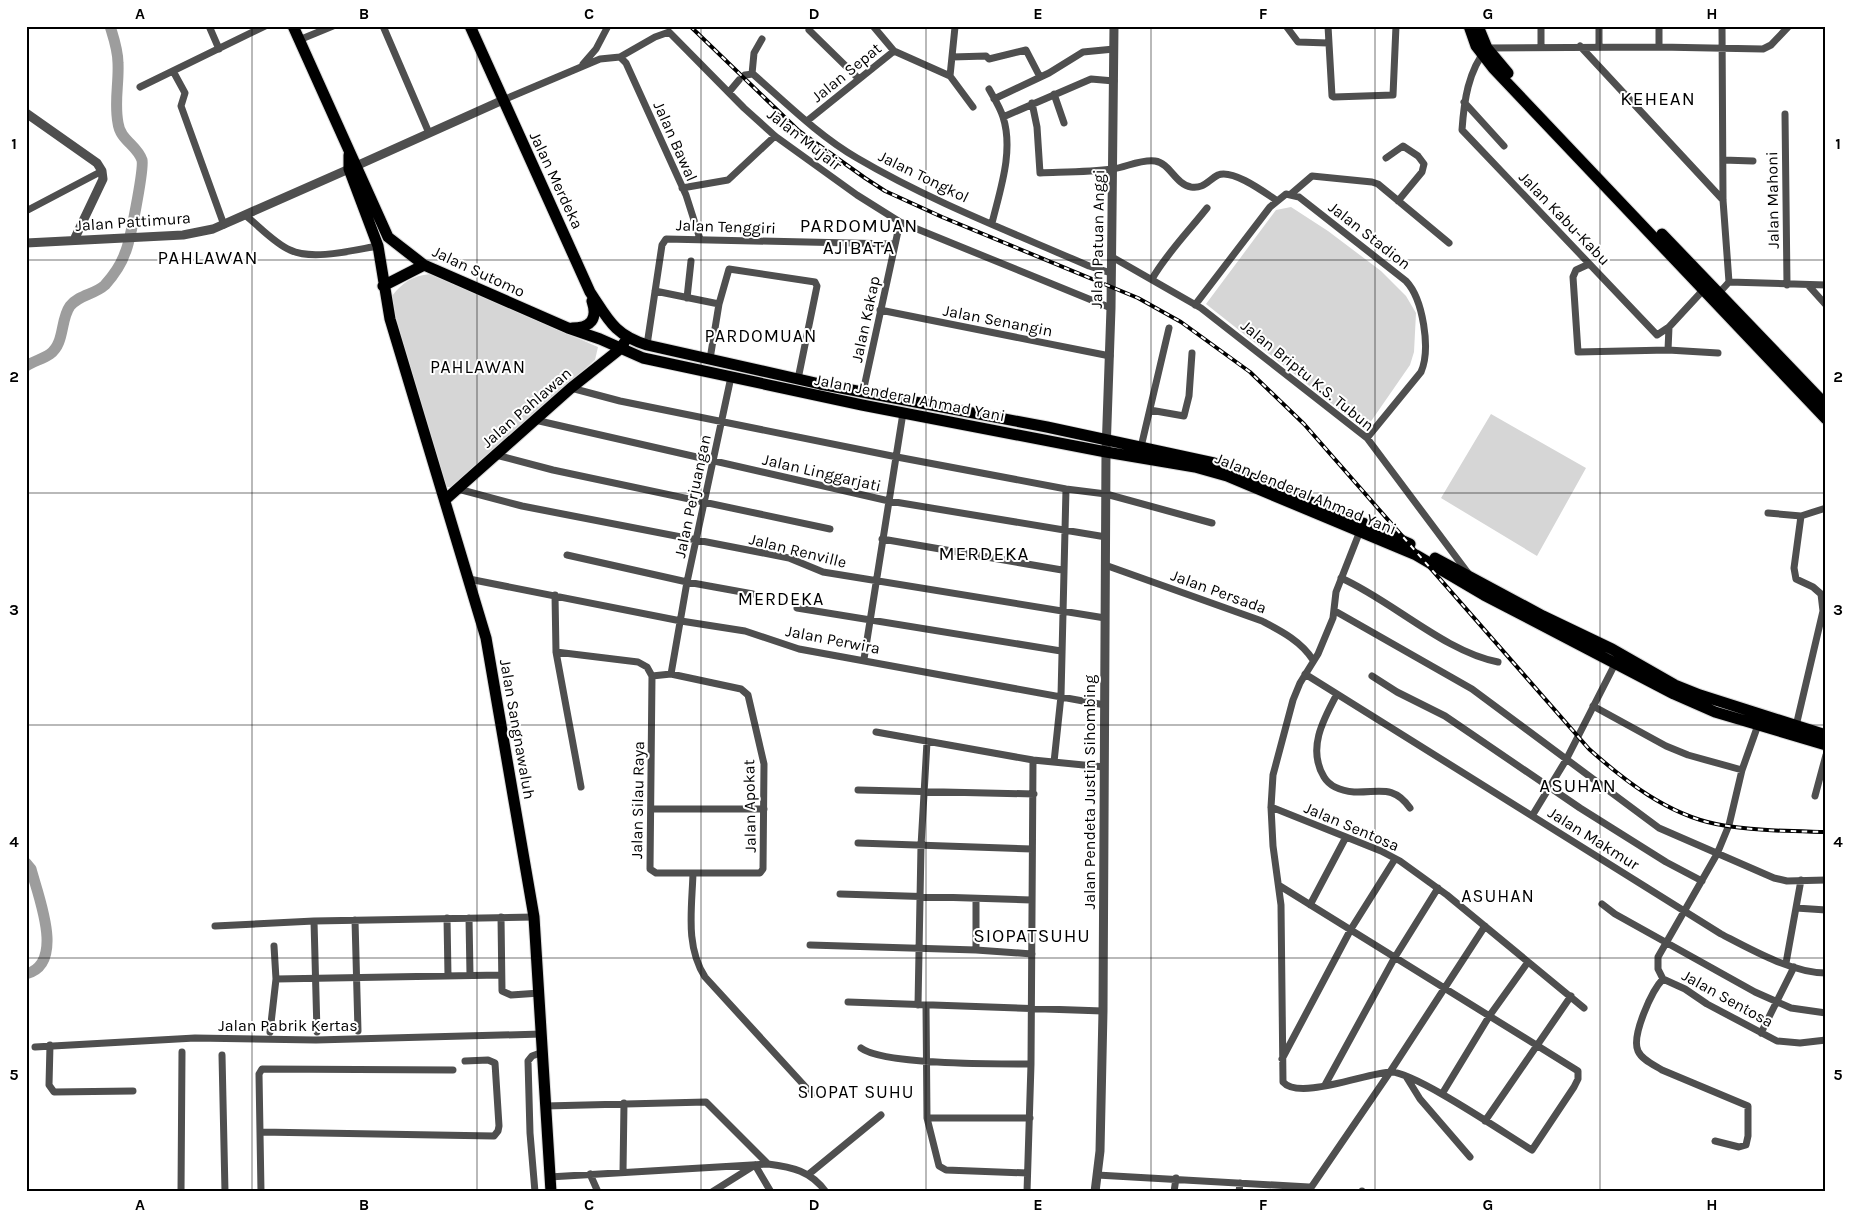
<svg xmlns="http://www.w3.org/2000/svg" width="1852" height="1218" viewBox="0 0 1852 1218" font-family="Karla,sans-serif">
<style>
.green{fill:#d6d6d6}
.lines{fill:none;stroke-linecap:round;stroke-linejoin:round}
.river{stroke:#9d9d9d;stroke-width:11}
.primary-casing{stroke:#dbdbdb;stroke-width:13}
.trunk-casing{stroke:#dbdbdb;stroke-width:13}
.minor{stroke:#4f4f4f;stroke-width:7}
.tertiary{stroke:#4f4f4f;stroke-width:9}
.primary{stroke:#000;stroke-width:11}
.trunk{stroke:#000;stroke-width:11}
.rail-casing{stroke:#000;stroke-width:4}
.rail{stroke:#fff;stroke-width:2;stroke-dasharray:5.5;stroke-linecap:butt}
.grid{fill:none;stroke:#000;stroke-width:1;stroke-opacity:0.55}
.labels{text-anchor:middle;stroke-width:4;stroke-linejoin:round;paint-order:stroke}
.street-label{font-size:16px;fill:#000;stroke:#fff}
.neighbourhood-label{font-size:18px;letter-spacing:1px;fill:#000;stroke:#fff}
.quarter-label{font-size:19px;letter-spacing:1px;fill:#000;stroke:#fff}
.neatline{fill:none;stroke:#000;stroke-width:2}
.grid-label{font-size:16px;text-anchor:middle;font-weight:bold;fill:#000}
</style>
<rect width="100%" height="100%" fill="#fff"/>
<path class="green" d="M 1291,207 L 1328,231 L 1381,271 L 1406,296 L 1416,313 L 1414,352 L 1410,365 L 1365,430 L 1206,304 L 1276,210 Z
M 430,274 L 598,347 L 595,360 L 451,487 L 446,487 L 393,310 L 392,296 C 403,282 412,276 430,274 Z
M 1491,414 L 1586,468 L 1537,556 L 1441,498 Z"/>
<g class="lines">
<path class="river" d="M 26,366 C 34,361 43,359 50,354 C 65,343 60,320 70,306 C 80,294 94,295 105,285 C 113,276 121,265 125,253 C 130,243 144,169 142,160 C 137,145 120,140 118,123 C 114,102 119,84 118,63 C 118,50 114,39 110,26
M 26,863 L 31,869 C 38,896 66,964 26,974"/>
<defs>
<path id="primary" d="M 293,26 L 388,237 L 424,265 L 568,328 L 600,339 L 643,358 L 862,405 L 1106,452 L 1195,467 L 1227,476 L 1416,555 L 1484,595 L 1674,694 L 1715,712 L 1826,745
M 470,26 L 590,292 C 608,319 614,335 647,345 L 820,384 L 1047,427 L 1214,463 L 1363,523 L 1410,544
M 349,155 L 349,169 L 378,246 L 390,319 L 486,638 L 534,917 L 551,1192
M 383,286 L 424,265
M 572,328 C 591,328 598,319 592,301
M 445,500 L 571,388 L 620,349 L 624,343
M 1435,558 L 1543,616 L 1612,649 L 1675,685 L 1700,695 L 1826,735"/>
<path id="trunk" d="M 1469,26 L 1476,46 L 1493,68 L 1826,419
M 1478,26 L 1487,48 L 1508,73
M 1662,234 L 1826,405"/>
</defs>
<use href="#primary" class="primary-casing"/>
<use href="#trunk" class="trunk-casing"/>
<path class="minor" d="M 209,26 L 219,49
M 383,26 L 429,133
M 873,26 L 894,51 L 950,76 L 973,107
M 1286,26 L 1298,42 L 1328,43
M 1328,26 L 1332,96 L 1334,97 L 1393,95 L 1396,26
M 1541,26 L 1541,47
M 1599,26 L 1599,47
M 809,30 L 859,79
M 299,40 L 333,26
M 1580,46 L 1723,200
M 1659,47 L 1659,26
M 620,57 L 626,63 L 686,195 L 700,239
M 952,57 L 986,56 L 989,59 L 1026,50 L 1040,77
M 583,64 L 596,49 L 608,26
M 173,71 L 185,93 L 181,106 L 224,225
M 752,74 L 754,53 L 762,39
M 745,75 L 753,74 C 786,103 819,136 857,158 C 930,201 1011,232 1089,266 L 1111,273
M 950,76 L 955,27
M 140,87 L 265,26
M 989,89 C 994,98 1000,107 1003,117 C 1014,151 1000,190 992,223
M 729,92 L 739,80
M 1054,94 L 1064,123
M 994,99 L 1049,73 L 1083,52 L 1114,49
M 503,100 L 600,59 L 620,57 L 655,37 L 669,32 L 744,108 L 775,136 L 857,195 L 900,222 L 1111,308
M 1464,102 L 1504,146
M 1032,103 L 1037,127 L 1040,173 C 1064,172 1089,172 1113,169 C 1126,167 1142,159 1155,161 C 1170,163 1175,184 1191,187 C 1204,189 1208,180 1218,175 C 1233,169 1264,192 1276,200
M 1785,114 L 1787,285
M 1003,117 L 1091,79 L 1114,81
M 807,121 L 894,51
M 1386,158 L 1403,146 L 1418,156 L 1424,164 L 1422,172 L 1398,201
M 1723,160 L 1753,161
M 682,188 L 728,180 L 775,136
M 1291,194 L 1312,176 L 1372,182 L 1378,184 L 1449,243
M 26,211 L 102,171
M 245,215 C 259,226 274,243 290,250 C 312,261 354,250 378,246
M 1112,257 L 1201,308 L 1367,438 L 1468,573
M 1589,264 L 1576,270 L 1573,277 L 1578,352 L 1668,350 L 1718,353
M 1152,279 C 1167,253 1188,232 1207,208
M 1729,282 L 1826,285
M 1808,285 L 1826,305
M 1706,287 L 1669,327 L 1657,335 L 1462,130 C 1464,101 1468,71 1487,48 L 1659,47 L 1763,49 L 1771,45 L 1789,26
M 655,291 L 719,304
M 1719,293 L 1729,282 L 1723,200 L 1722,26
M 687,298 L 691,261
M 1195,305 L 1270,207 L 1286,194 L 1299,197 L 1406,281 C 1423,299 1431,349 1421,372 L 1367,438
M 880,310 L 1110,356
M 647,345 L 662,245 L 666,239 L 895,244
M 1668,350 L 1669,327
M 710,359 L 719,304 L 729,269 L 815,282 L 817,286 L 798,379
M 571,388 L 620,401 L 897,457 L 1066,489 L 1106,494 L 1212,523
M 863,392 L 900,222
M 1150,410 L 1184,416 L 1189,396 L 1192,353
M 535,420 L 889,501 L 1106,537
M 1141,447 L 1169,328
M 496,455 L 553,470 L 830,529
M 458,489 L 522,506 L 789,558 L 823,572 L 1105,618
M 1768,513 L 1801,516
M 882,539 L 1062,570
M 567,555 L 687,582 L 753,594
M 1105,565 L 1262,621 C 1281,631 1301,641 1313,660
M 1341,578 C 1391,600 1445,652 1498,662
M 469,579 L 681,621 L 745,631 L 799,649 L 1105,705
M 555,595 L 556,652 L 581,787
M 797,608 L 1061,651
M 1335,611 L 1472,689 L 1659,828 L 1774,878 L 1787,881 L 1826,880
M 556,652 L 638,662 L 647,667 L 652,676
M 864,659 L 903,413
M 671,674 L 741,689 L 748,695 L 764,764 L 763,869 L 760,873 L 656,873 L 650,869 L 652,676 Z
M 671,674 L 687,582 L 731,377
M 1305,674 L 1721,934 C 1750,949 1792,973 1826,973
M 1372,676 L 1397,692 L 1445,716 L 1580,808 L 1666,862 L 1702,881
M 1337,694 C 1323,720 1307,749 1324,777 C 1330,787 1343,791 1354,792 C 1379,793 1393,784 1410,808
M 1593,706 L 1666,746 L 1688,755 L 1742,770
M 1758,725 L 1742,770 L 1729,825 L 1717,854 L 1658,957 L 1658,969 L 1663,979 L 1685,989 L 1707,1004 L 1777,1041 L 1800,1043 L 1826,1040
M 1796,726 L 1823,611 L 1821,594 L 1813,587 L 1796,579 L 1794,568 L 1801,516 L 1826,508
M 876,732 L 1033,760 L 1104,767
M 1054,762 L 1061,696 L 1066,489
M 858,790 L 1034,794
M 1815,796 L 1826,755
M 1271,807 L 1381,851 L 1400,861 L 1447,895 L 1584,1008
M 651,809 L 764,809
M 1532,816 L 1566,760 L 1616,662
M 858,843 L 1032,849
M 693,873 C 692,908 685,946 705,977 L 812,1094
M 1280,886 L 1578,1071 L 1578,1079 L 1574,1087 L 1532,1150 C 1507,1135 1415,1072 1391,1072 C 1369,1072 1299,1101 1283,1082 L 1281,905 L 1273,846 L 1271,807 L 1273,775 L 1293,700 L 1300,683 L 1318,654 L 1333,618 L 1336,592 L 1360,531
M 840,894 L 1031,900
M 1602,904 L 1615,914 L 1755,992 L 1791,1008 L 1826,1013
M 1310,905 L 1346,837
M 1796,908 L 1826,910
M 501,917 L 502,991 L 511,995 L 540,993
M 447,918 L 448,976
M 469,918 L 470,975
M 355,920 L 358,1031
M 314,921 L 317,1032
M 215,926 L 314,921 L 534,917
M 810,945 L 976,950 L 1032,954
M 274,946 L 276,979
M 976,950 L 976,900
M 1786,963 L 1801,880
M 1663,979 C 1652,990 1631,1036 1638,1051 C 1642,1060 1654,1065 1662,1070 L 1748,1106 L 1748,1136 L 1746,1145 L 1739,1147 L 1715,1141
M 848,1002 L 1103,1011
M 918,1005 L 921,846 L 927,742
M 926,1005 L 927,1118 L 939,1166 L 946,1170 L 1027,1173
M 270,1032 L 276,979 L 501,975
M 1761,1033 L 1794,967
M 50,1045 L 49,1085 L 54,1092 L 133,1091
M 35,1047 L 195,1038 L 316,1040 L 542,1034
M 861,1048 C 883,1065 999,1064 1031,1064
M 222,1055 L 225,1192
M 1282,1059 L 1351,929 L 1395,859
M 1407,1078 L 1420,1099 L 1470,1157
M 1325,1085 L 1395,957 L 1438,888
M 1442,1094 L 1490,1015 L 1528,962
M 545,1106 L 706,1102 L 768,1164
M 927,1118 L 1030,1118
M 1485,1121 L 1571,996
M 260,1132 L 494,1136 L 498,1131 L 499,1126 L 495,1063 L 488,1060 L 465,1061
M 623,1172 L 624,1103
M 590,1174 L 598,1192
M 809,1174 L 881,1115
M 1097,1175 L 1309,1187
M 549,1177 L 768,1164 C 792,1167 811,1171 826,1192
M 181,1192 L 182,1052
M 261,1192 L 259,1074 L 262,1069 L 453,1070
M 535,1192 L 530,1133 L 528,1061 L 532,1056 L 543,1052
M 712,1192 L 755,1165 L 771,1192
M 1027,1192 L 1031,1064 L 1033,760
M 1174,1192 L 1176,1178
M 1239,1192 L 1240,1183
M 1308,1192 L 1390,1072 L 1485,926
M 1362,1192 L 1362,1191"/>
<path class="tertiary" d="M 26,113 L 97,163 L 102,171 L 103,179 L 74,240
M 356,166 L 503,100
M 26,243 L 183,235 L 213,229 L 349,169
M 1095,1192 L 1100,1151 L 1103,1011 L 1106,452 L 1111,308 L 1114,26"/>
<use href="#primary" class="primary"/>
<use href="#trunk" class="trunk"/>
<defs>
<path id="rail" d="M 690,26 L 799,131 L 865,178 L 885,191 L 942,217 L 1138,298 L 1181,322 L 1250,372 L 1304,424 L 1589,749 C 1625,781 1667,814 1716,824 C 1752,831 1789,831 1826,832"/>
</defs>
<use href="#rail" class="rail-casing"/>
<use href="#rail" class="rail"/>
</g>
<path class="grid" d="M 252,26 L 252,1192M 477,26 L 477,1192M 701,26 L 701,1192M 926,26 L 926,1192M 1151,26 L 1151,1192M 1375,26 L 1375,1192M 1600,26 L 1600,1192M 26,260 L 1826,260M 26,493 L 1826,493M 26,725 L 1826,725M 26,958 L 1826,958"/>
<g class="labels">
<g class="street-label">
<text transform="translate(846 72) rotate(-39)" y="6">Jalan Sepat</text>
<text transform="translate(805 139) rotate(38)" y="6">Jalan Mujair</text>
<text transform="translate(676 141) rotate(66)" y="6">Jalan Bawal</text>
<text transform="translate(924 176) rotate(26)" y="6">Jalan Tongkol</text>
<text transform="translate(557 180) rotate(65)" y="6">Jalan Merdeka</text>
<text transform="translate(1772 200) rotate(-91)" y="6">Jalan Mahoni</text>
<text transform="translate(1565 218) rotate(46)" y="6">Jalan Kabu-Kabu</text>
<text transform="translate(133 221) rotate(-4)" y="6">Jalan Pattimura</text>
<text transform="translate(726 226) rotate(2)" y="6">Jalan Tenggiri</text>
<text transform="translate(1370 235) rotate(38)" y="6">Jalan Stadion</text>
<text transform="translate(1097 239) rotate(-89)" y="6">Jalan Patuan Anggi</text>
<text transform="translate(479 271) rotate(25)" y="6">Jalan Sutomo</text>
<text transform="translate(865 319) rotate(-78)" y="6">Jalan Kakap</text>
<text transform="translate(998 320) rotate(11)" y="6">Jalan Senangin</text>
<text transform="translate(1308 375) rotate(39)" y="6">Jalan Briptu K.S. Tubun</text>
<text transform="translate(910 397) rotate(11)" y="6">Jalan Jenderal Ahmad Yani</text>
<text transform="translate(526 407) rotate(-41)" y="6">Jalan Pahlawan</text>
<text transform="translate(822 472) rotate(13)" y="6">Jalan Linggarjati</text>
<text transform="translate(1306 493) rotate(22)" y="6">Jalan Jenderal Ahmad Yani</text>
<text transform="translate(692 496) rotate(-78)" y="6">Jalan Perjuangan</text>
<text transform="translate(798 550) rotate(14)" y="6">Jalan Renville</text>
<text transform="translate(1219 591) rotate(20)" y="6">Jalan Persada</text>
<text transform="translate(833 639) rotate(11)" y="6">Jalan Perwira</text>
<text transform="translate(518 729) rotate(80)" y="6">Jalan Sangnawaluh</text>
<text transform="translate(1089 792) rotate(-90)" y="6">Jalan Pendeta Justin Sihombing</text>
<text transform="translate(637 800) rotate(-89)" y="6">Jalan Silau Raya</text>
<text transform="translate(749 806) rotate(-91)" y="6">Jalan Apokat</text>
<text transform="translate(1352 826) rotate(23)" y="6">Jalan Sentosa</text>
<text transform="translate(1594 838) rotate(32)" y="6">Jalan Makmur</text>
<text transform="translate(1728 998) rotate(29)" y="6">Jalan Sentosa</text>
<text x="288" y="1031">Jalan Pabrik Kertas</text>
</g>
<g class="neighbourhood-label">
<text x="761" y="342">PARDOMUAN</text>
<text x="478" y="373">PAHLAWAN</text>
<text x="781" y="605">MERDEKA</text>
<text x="1498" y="902">ASUHAN</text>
<text x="856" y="1098">SIOPAT SUHU</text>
</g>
<g class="quarter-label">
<text x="1658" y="105">KEHEAN</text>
<text x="859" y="232">PARDOMUAN<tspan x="859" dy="22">AJIBATA</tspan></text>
<text x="208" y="264">PAHLAWAN</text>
<text x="984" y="560">MERDEKA</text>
<text x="1578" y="792">ASUHAN</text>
<text x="1032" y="942">SIOPATSUHU</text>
</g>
</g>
<rect width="1852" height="1218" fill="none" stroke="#ffffff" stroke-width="55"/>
<rect x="28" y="28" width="1796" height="1162" class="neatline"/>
<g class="grid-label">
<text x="140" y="19">A</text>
<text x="364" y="19">B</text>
<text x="589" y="19">C</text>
<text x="814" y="19">D</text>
<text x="1038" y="19">E</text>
<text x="1263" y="19">F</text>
<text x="1488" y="19">G</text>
<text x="1712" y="19">H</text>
<text x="14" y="149">1</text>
<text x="1838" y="149">1</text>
<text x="14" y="382">2</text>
<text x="1838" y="382">2</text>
<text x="14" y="615">3</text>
<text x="1838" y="615">3</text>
<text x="14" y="847">4</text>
<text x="1838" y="847">4</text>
<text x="14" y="1080">5</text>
<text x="1838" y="1080">5</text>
<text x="140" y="1210">A</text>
<text x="364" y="1210">B</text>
<text x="589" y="1210">C</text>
<text x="814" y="1210">D</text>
<text x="1038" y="1210">E</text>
<text x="1263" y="1210">F</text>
<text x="1488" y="1210">G</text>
<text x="1712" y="1210">H</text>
</g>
</svg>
